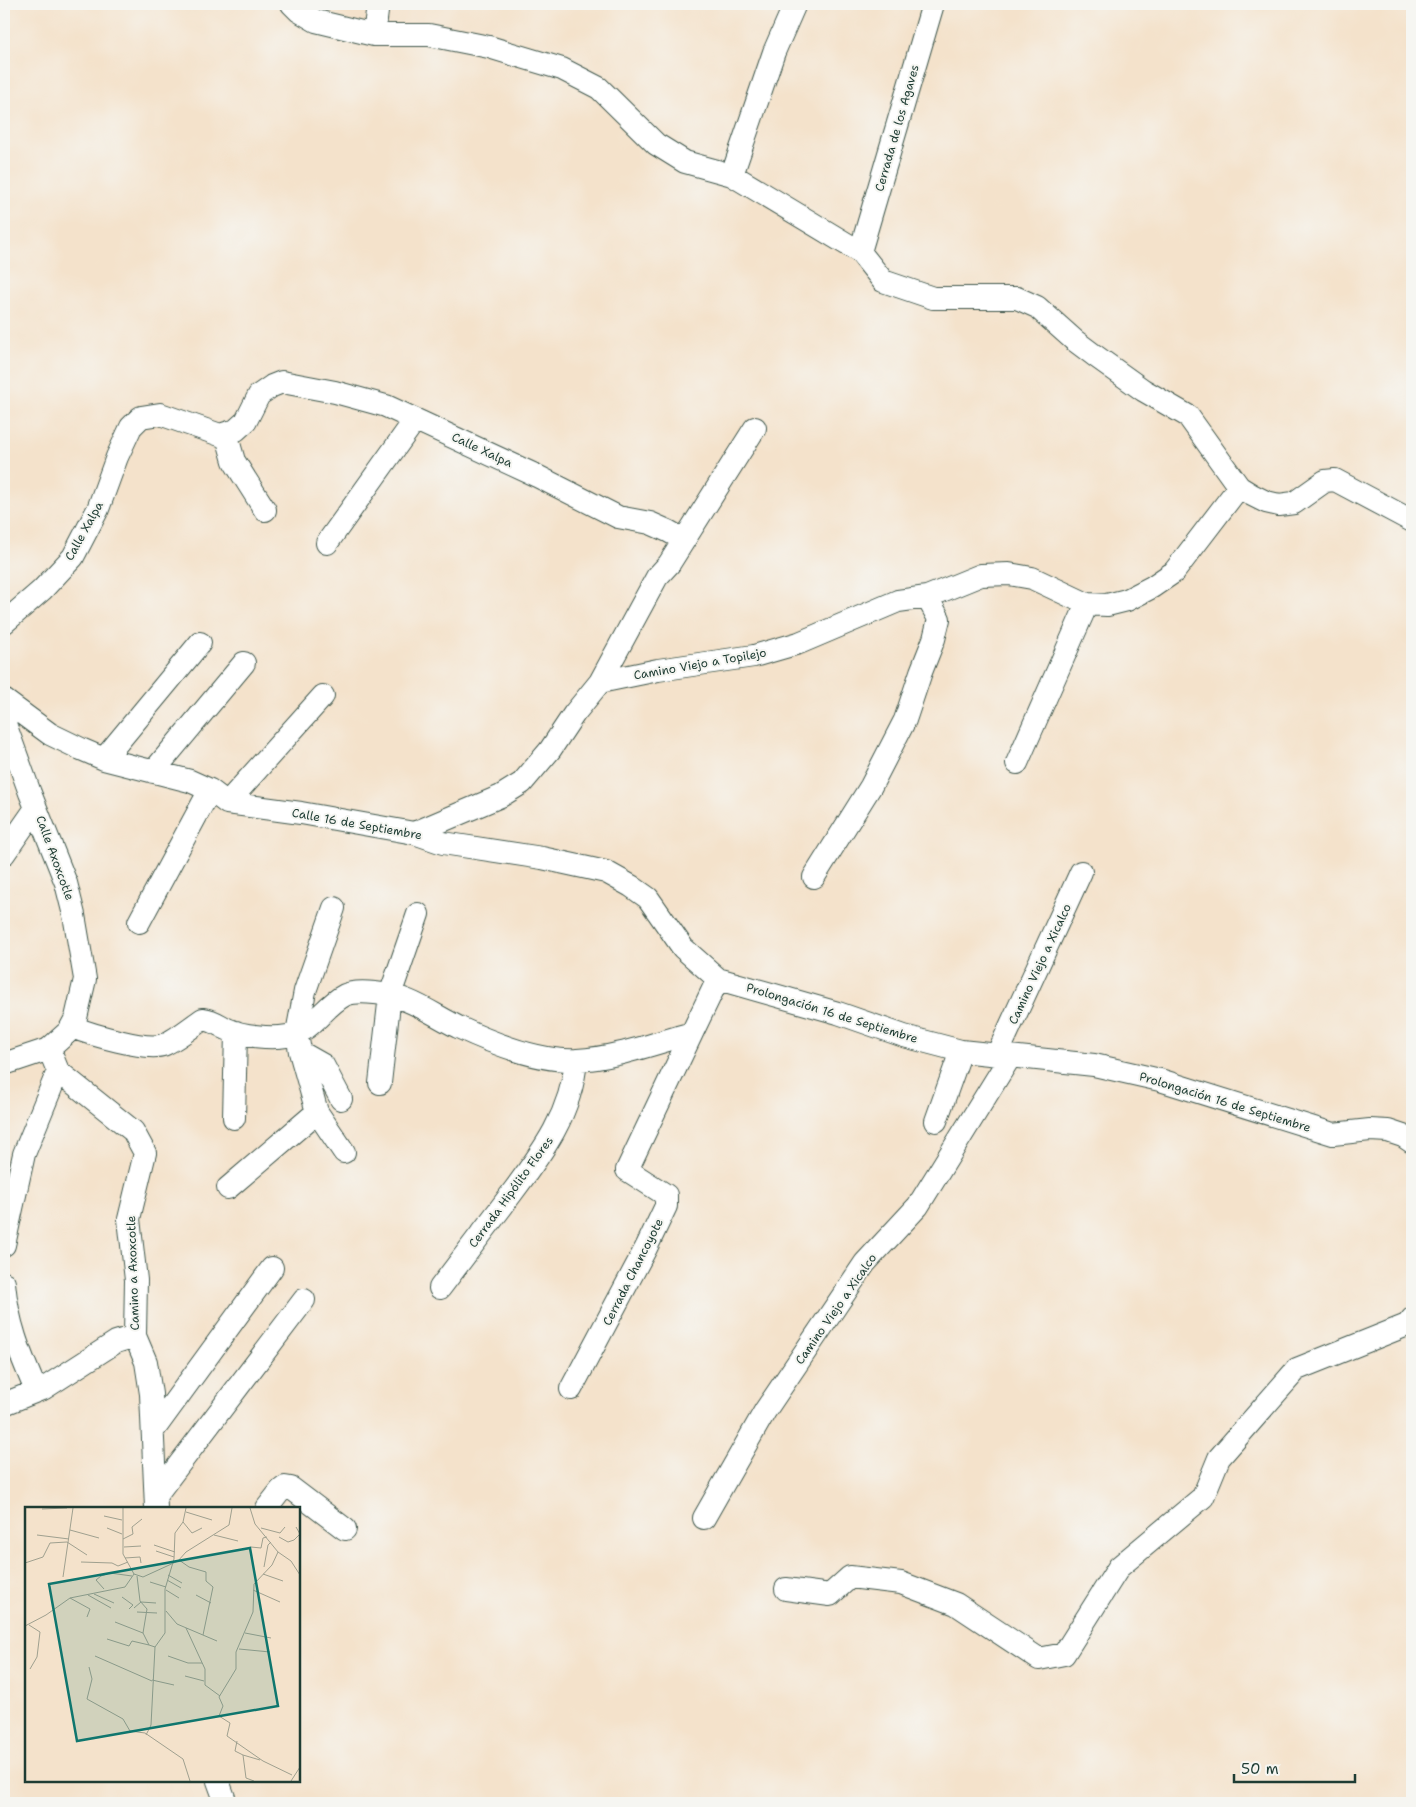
<svg xmlns="http://www.w3.org/2000/svg" width="1416" height="1807" viewBox="0 0 1416 1807" font-family="'Shantell Sans',sans-serif">
<style>
.lines{fill:none;stroke-linecap:round;stroke-linejoin:round}
.minor-casing{stroke:#3f564b;stroke-width:24}
.minor{stroke:#fff;stroke-width:22}
.labels{text-anchor:middle;stroke-width:4;stroke-linejoin:round;paint-order:stroke}
.street-label{font-size:12px;fill:#1f3d34;stroke:#f6f6f2}
.inset-road{fill:none;stroke:#9fa08f;stroke-width:1}
.view{fill:#0f766e;fill-opacity:0.15;stroke:#0f766e;stroke-width:2.5}
.inset-edge{fill:none;stroke:#1f3d34;stroke-width:2.5}
</style>
<rect width="100%" height="100%" fill="#f6f6f2"/>
<filter id="ink" filterUnits="userSpaceOnUse"><feTurbulence type="fractalNoise" baseFrequency=".02" numOctaves="2"/><feDisplacementMap in="SourceGraphic" scale="10" xChannelSelector="R" yChannelSelector="G"/><feConvolveMatrix kernelMatrix="1 2 1 2 8 2 1 2 1" color-interpolation-filters="sRGB"/></filter>
<filter id="wash" filterUnits="userSpaceOnUse"><feTurbulence type="fractalNoise" baseFrequency=".0096" numOctaves="4" result="noise"/><feDisplacementMap in="SourceGraphic" scale="20" xChannelSelector="R" yChannelSelector="G"/><feGaussianBlur stdDeviation="1.12" result="paint"/><feColorMatrix in="noise" values="0 0 0 0 0 0 0 0 0 0 0 0 0 0 0 0 0 1.4 0 .05"/><feComposite in="paint" operator="in"/></filter>
<g filter="url(#wash)">
<rect width="100%" height="100%" fill="#f4e2cb"/>
</g>
<g filter="url(#ink)">
<g class="lines">
<defs>
<path id="minor" d="M 292,4 L 299,11 L 316,21 L 374,35 L 429,35 L 489,47 L 562,69 L 599,88 L 656,144 L 685,162 L 732,175 L 860,252 L 883,281 L 933,298 L 1017,298 L 1037,307 L 1074,340 L 1094,355 L 1143,390 L 1188,416 L 1239,487 L 1252,495 L 1266,502 L 1279,505 L 1294,503 L 1325,481 L 1335,480 L 1412,521
M 374,35 L 378,4
M 732,175 L 774,52 L 795,4
M 860,252 L 933,4
M 226,433 L 234,461 L 265,510
M 327,543 L 415,420
M 4,623 L 42,590 L 73,557 L 98,509 L 117,457 L 131,427 L 141,417 L 160,414 L 220,435 L 236,430 L 246,421 L 259,395 L 272,386 L 282,382 L 335,392 L 386,406 L 537,476 L 618,517 L 650,523 L 668,531 L 684,540
M 600,682 L 658,670 L 754,656 L 799,643 L 898,601 L 927,597 L 981,575 L 1009,574 L 1032,578 L 1087,604 L 1107,605 L 1127,600 L 1152,587 L 1174,572 L 1239,487
M 4,700 L 50,734 L 81,749 L 104,759 L 190,781 L 210,790 L 227,803 L 301,813 L 414,833 L 443,843 L 542,858 L 606,872 L 631,886 L 648,898 L 683,948 L 718,979 L 838,1013 L 904,1036 L 961,1051 L 1094,1065 L 1160,1080 L 1333,1134 L 1370,1130 L 1388,1131 L 1403,1136 L 1412,1142
M 4,721 L 30,793 L 66,883 L 74,915 L 85,979 L 76,1018 L 69,1031 L 49,1049 L 4,1064
M 104,759 L 200,643
M 1017,763 L 1087,604
M 153,772 L 244,663
M 227,803 L 323,696
M 414,833 L 501,796 L 522,783 L 550,750 L 574,714 L 600,682 L 657,577 L 669,564 L 755,428
M 4,854 L 36,808
M 814,877 L 871,786 L 905,720 L 921,672 L 934,639 L 939,619 L 927,597
M 334,908 L 305,991 L 297,1033 L 300,1052 L 323,1065 L 341,1099
M 139,922 L 210,790
M 72,1027 C 90,1034 146,1051 163,1045 C 176,1040 191,1027 203,1019 C 213,1020 219,1025 227,1029 C 242,1036 271,1039 287,1036 C 313,1032 323,1006 345,995 C 354,991 366,992 375,993 C 410,996 428,1012 458,1027 C 492,1043 540,1062 577,1060 C 616,1058 655,1043 692,1033 L 718,979
M 49,1049 L 58,1071 L 133,1131 L 145,1153 L 129,1219 L 136,1280 L 135,1336 L 146,1362 L 151,1394 L 156,1508
M 300,1052 L 317,1112
M 997,1055 L 1081,872
M 380,1083 L 390,995 L 418,914
M 234,1118 L 236,1032
M 936,1121 L 961,1051
M 228,1188 L 317,1112 L 344,1152
M 4,1245 L 24,1154 L 58,1071
M 4,1283 C 8,1324 19,1351 35,1388 L 43,1389 L 116,1342 L 135,1336
M 440,1288 C 461,1260 482,1233 503,1205 C 537,1159 571,1119 576,1060
M 571,1389 L 646,1248 L 666,1206 L 666,1195 L 627,1170 L 692,1033
M 4,1404 L 39,1390
M 153,1431 L 272,1268
M 156,1495 L 304,1300
M 267,1508 L 281,1490 L 285,1487 L 291,1488 L 345,1529
M 704,1518 L 765,1411 L 865,1263 L 918,1206 L 1010,1057
M 786,1589 L 830,1595 L 850,1577 L 901,1583 L 956,1604 L 1039,1659 L 1064,1654 L 1119,1567 L 1203,1497 L 1219,1458 L 1297,1369 L 1407,1325 L 1412,1319
M 218,1781 L 226,1803"/>
</defs>
<use href="#minor" class="minor-casing"/>
<use href="#minor" class="minor"/>
</g>
</g>
<g class="labels">
<g class="street-label">
<text transform="translate(897 128) rotate(-74)" y="4">Cerrada de los Agaves</text>
<text transform="translate(482 450) rotate(25)" y="4">Calle Xalpa</text>
<text transform="translate(84 531) rotate(-61)" y="4">Calle Xalpa</text>
<text transform="translate(700 664) rotate(-10)" y="4">Camino Viejo a Topilejo</text>
<text transform="translate(357 824) rotate(10)" y="4">Calle 16 de Septiembre</text>
<text transform="translate(55 858) rotate(70)" y="4">Calle Axoxcotle</text>
<text transform="translate(1040 964) rotate(-65)" y="4">Camino Viejo a Xicalco</text>
<text transform="translate(832 1013) rotate(17)" y="4">Prolongación 16 de Septiembre</text>
<text transform="translate(1225 1102) rotate(17)" y="4">Prolongación 16 de Septiembre</text>
<text transform="translate(511 1192) rotate(-54)" y="4">Cerrada Hipólito Flores</text>
<text transform="translate(633 1272) rotate(-63)" y="4">Cerrada Chancoyote</text>
<text transform="translate(133 1273) rotate(-92)" y="4">Camino a Axoxcotle</text>
<text transform="translate(836 1309) rotate(-55)" y="4">Camino Viejo a Xicalco</text>
</g>
</g>
<g transform="translate(25 1507)">
<rect width="275" height="275" fill="#f4e2cb"/>
<path class="inset-road" d="M 98,1 L 98,47 L 109,67M 225,1 L 230,17 L 253,45 L 266,54 L 275,68M 17,2 L 42,1M 161,5 L 187,13M 79,9 L 97,13M 158,15 L 167,26 L 177,21M 82,21 L 97,27M 236,21 L 255,26 L 260,20M 45,23 L 74,31M 12,28 L 44,32M 189,28 L 213,34M 254,30 L 263,35 L 269,33 L 275,27 L 271,20M 98,32 L 108,27 L 107,20 L 117,12M 42,35 L 62,48M 129,38 L 150,45M 99,40 L 116,39M 226,40 L 236,41 L 238,31 L 242,30M 131,44 L 149,50M 253,45 L 247,58 L 229,77 L 228,105 L 211,145 L 211,162 L 194,190 L 198,199 L 194,209 L 205,216 L 202,229 L 238,254 L 267,268M 100,51 L 115,50 L 116,56M 154,53 L 164,60 L 181,65 L 181,74 L 188,80 L 178,128M 56,55 L 87,56 L 93,59 L 103,55M 0,56 L 18,50 L 25,36 L 42,35M 239,60 L 243,38 L 246,35M 109,67 L 118,70 L 153,54 L 161,45 L 204,18 L 207,1M 238,67 L 258,74M 143,68 L 157,76M 112,69 L 115,94 L 122,102 L 118,126 L 124,138 L 130,140M 38,70 L 48,1M 142,73 L 156,81M 125,75 L 141,80M 79,82 L 71,73 L 76,69 L 85,66 L 107,69M 141,83 L 154,91M 228,83 L 255,95M 69,87 L 89,96M 63,88 L 86,101M 171,88 L 186,96M 97,90 L 108,98 L 104,102M 45,91 L 65,102 L 62,110M 109,101 L 116,95 L 131,96M 141,104 L 152,117 L 192,134M 112,105 L 132,106M 90,115 L 118,126M 4,118 L 15,125 L 12,150 L 5,162M 0,119 L 21,108 L 45,91 L 100,80 L 109,67M 161,121 L 180,162 L 180,178 L 195,189M 220,126 L 246,131M 82,132 L 104,139 L 107,134 L 124,138M 130,140 L 140,126 L 140,82 L 149,52 L 150,26 L 158,15 L 161,1M 214,142 L 245,145M 70,149 L 127,174M 143,149 L 163,156 L 177,156M 64,160 L 67,172 L 62,192 L 98,212 L 105,224 L 120,226 L 158,252 L 165,274M 160,169 L 179,174M 127,173 L 149,178M 121,228 L 126,218 L 130,140M 212,234 L 210,244 L 218,248 L 221,271 L 229,274M 218,248 L 235,253M 266,274 L 275,260"/>
<path class="view" d="M 225,41 L 253,199 L 52,234 L 24,77 Z"/>
<rect width="275" height="275" class="inset-edge"/>
</g>
<rect width="1416" height="1807" fill="none" stroke="#f6f6f2" stroke-width="20"/>
<path d="M1234 1774v8h121v-8" fill="none" stroke="#1f3d34" stroke-width="2.5"/>
<text x="1241" y="1774" font-size="15" fill="#1f3d34" stroke="#f6f6f2" stroke-width="4" paint-order="stroke">50 m</text>
</svg>
